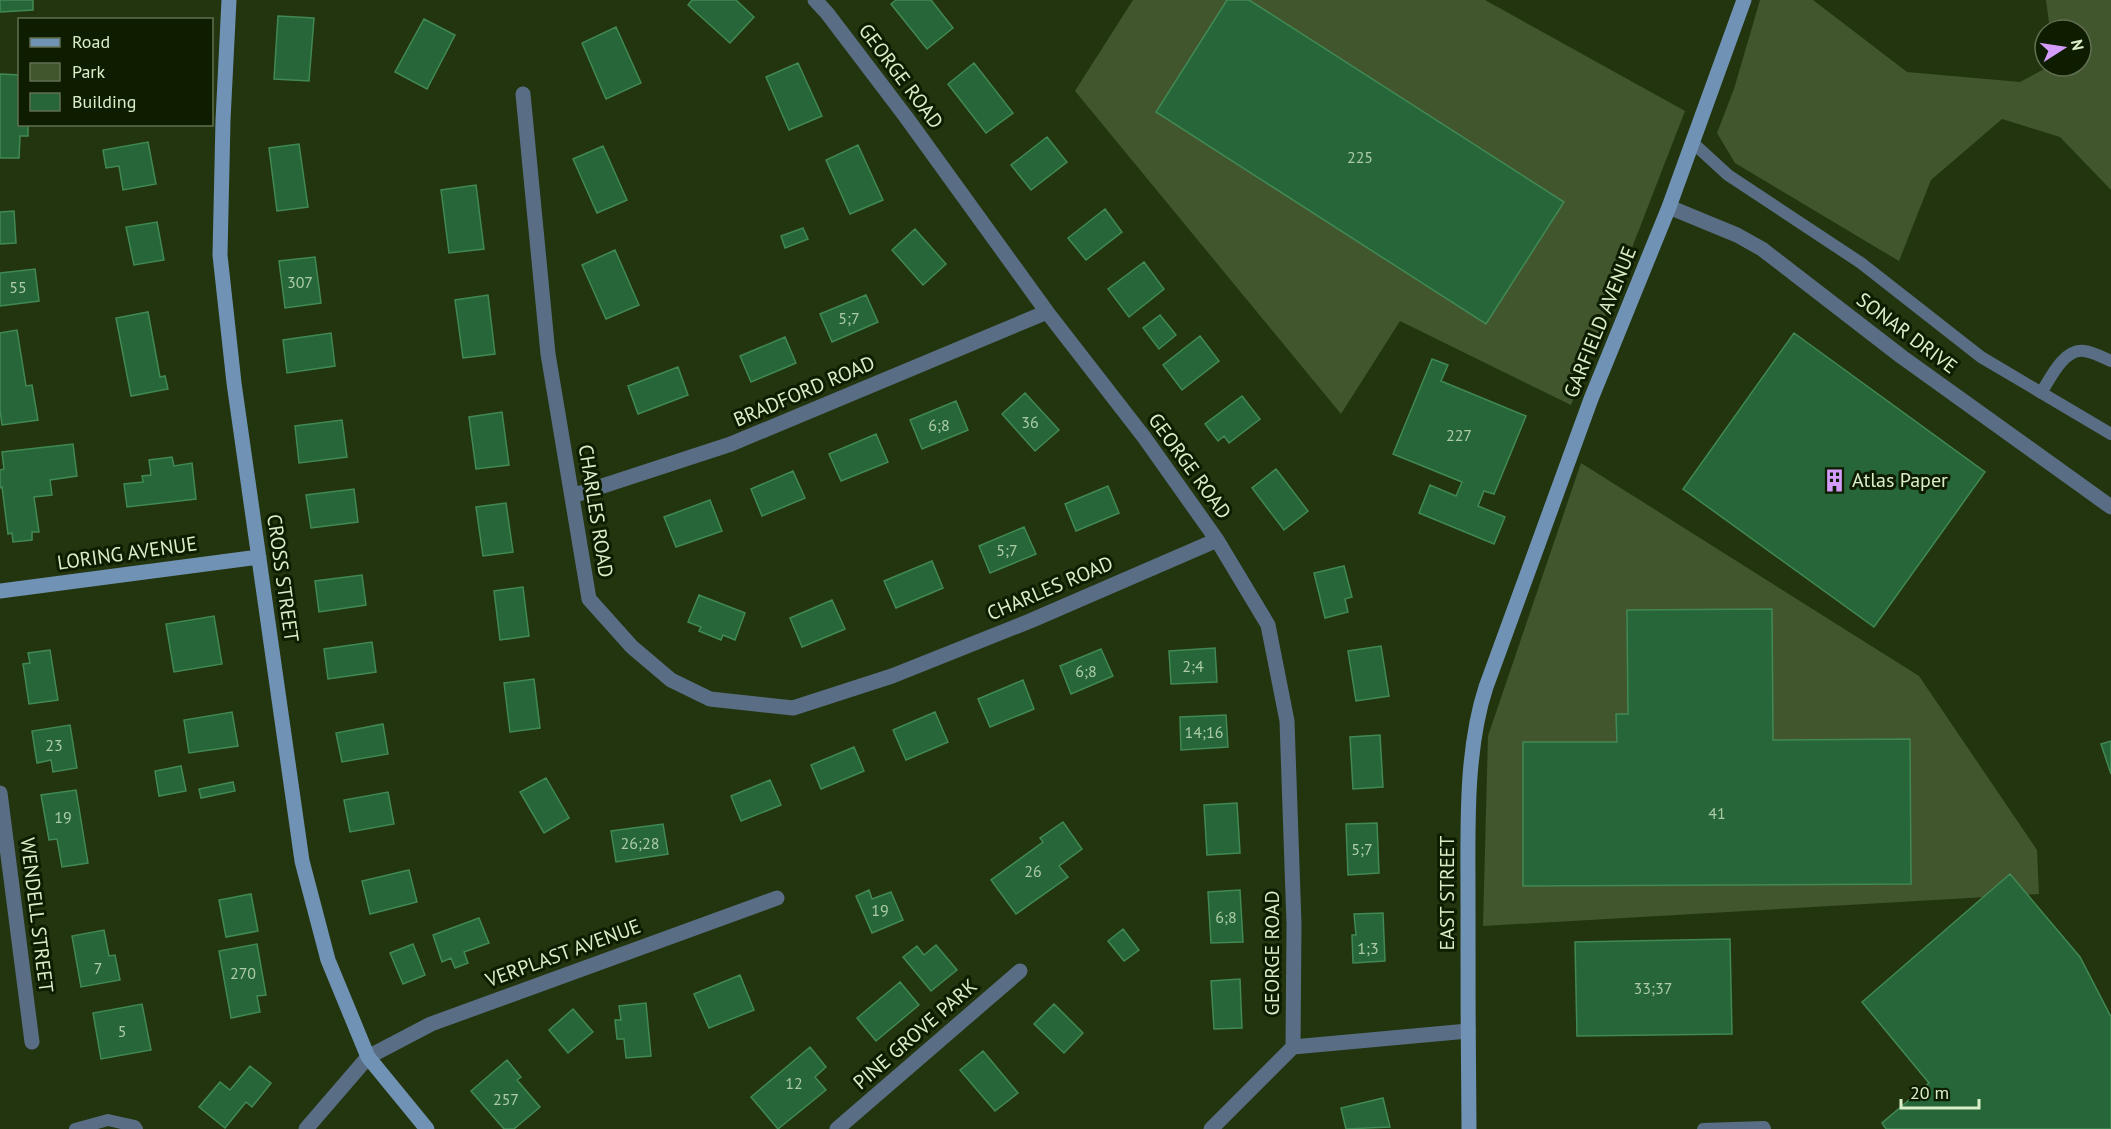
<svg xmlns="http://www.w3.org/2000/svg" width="2111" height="1129" font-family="'PT Sans',sans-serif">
	<rect width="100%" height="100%" fill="#23350e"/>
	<path fill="#42562e" d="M1133,0H1485L1685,111L1571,405L1400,321L1341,414L1075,91Z
		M1760,0H1813L1907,72L2020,82L2050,66H2081V30H2050L2046,0H2111V190L2060,137L2002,119L1931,180L1899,261L1735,163L1717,133L1734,89Z
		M1581,463L1919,676L2037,850L2039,894L1483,926L1488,736Z"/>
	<path fill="#276639" stroke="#418954" stroke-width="1.5" d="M0,0H33V10L0,12Z
		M692,0H736L754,17L730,43L688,5Z
		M896,0H931L953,28L927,49L891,4Z
		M1227,0H1249L1564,202L1486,324L1156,112Z
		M278,16L314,18L309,81L274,79Z
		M424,19L455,35L427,89L395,72Z
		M616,27L641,83L606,99L582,43Z
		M798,63L822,116L789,130L766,77Z
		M974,63L1013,113L986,133L948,84Z
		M0,74L20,75V124H28V136H20L19,158H0Z
		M1047,137L1067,162L1031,190L1011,165Z
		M148,142L156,184L123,190L119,166L106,168L103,150Z
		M299,144L308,207L277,211L269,148Z
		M858,145L883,200L850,214L826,160Z
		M603,146L627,200L597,213L573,159Z
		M476,185L484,249L449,253L441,190Z
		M1105,209L1122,232L1086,260L1068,238Z
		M14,211L16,243L0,244V212Z
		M157,222L164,260L134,265L126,227Z
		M803,228L808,239L785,248L781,236Z
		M915,229L946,264L923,285L892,250Z
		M615,250L639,305L606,319L582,265Z
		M315,257L321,303L285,308L279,261Z
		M1144,262L1164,289L1129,317L1108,289Z
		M35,269L39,301L0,306V273Z
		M488,295L495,354L463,358L455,300Z
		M866,295L878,322L832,342L820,314Z
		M148,312L160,377L165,376L168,389L131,396L116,318Z
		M1160,315L1176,335L1159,349L1143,328Z
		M17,330L26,386L32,385L38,420L2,425L0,410V333Z
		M331,333L335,366L287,373L283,340Z
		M1794,333L1985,472L1874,627L1683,489Z
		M1200,336L1219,361L1182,390L1163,365Z
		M785,337L796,363L751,382L740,356Z
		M1432,359L1448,365L1441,381L1526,416L1494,494L1484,491L1478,506L1505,517L1494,544L1419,513L1430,485L1456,496L1462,482L1393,454Z
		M678,367L688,395L638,414L628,386Z
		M1025,393L1059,430L1035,451L1002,414Z
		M1242,396L1260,419L1229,443L1224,436L1218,441L1205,424Z
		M956,401L968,430L922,449L910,420Z
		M502,412L509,465L476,469L469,417Z
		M342,420L347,457L299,463L295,426Z
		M876,434L888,462L841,481L829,454Z
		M73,444L77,476L50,480L52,495L34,497L39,532H32V540L13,542L12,533L8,534L2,487L0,488V470L4,469L2,452Z
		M172,457L174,466L192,463L196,499L127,507L124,484L143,482L142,476L151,475L149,460Z
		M1276,469L1308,511L1284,530L1252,488Z
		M793,471L805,498L762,516L751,489Z
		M1108,486L1119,513L1076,531L1065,504Z
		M354,489L358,522L311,528L306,495Z
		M710,500L722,531L676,547L664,517Z
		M506,503L513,552L483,556L476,507Z
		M1024,527L1036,554L990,573L979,546Z
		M932,561L943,588L896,608L884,581Z
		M1344,566L1352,597L1345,599L1348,612L1325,618L1314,573Z
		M362,575L366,605L319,612L315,581Z
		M523,587L529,636L500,640L494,591Z
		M699,595L745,613L735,640L723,635L721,640L699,631L701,627L688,622Z
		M832,600L845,629L802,647L790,618Z
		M1772,609L1773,740L1910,739L1911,884L1523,886V742H1617L1616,714H1628L1627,610Z
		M214,616L222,664L174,672L166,624Z
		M372,642L376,672L328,679L324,649Z
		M1381,646L1389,696L1356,701L1348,651Z
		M1215,648L1217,682L1171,684L1169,651Z
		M1101,649L1113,676L1071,694L1060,666Z
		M50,650L58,700L29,704L23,664L30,663L28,653Z
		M534,679L540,728L510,732L504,683Z
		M1023,680L1034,709L990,727L978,699Z
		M232,712L238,746L189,753L184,720Z
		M935,712L948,742L906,760L893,730Z
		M1226,715L1228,747L1181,750L1180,717Z
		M383,724L388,754L342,762L336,733Z
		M70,725L77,768L53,772L51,760L37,763L32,731Z
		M1380,735L1383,787L1353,789L1350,737Z
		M2111,741V774L2101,744Z
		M854,747L864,771L821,789L811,765Z
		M181,766L186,791L159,796L155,771Z
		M546,778L569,818L544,833L520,792Z
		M770,780L781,805L741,821L731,796Z
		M233,782L235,791L201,798L199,789Z
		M76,790L88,863L62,867L57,839L49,840L41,795Z
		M388,792L394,824L350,832L344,800Z
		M1237,803L1240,853L1207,855L1204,805Z
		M1063,822L1082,849L1059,866L1068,877L1016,914L991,880L1043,842L1040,838Z
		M1377,823L1379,873L1348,875L1346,824Z
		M663,824L668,854L616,862L611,831Z
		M409,870L417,902L370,914L362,881Z
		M2010,874L2080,957L2111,1017V1129H1886L1882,1123L1929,1083L1862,1002Z
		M869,890L872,899L891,892L903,920L872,933L856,896Z
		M1240,890L1243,942L1211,943L1208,892Z
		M251,894L258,931L226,937L219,900Z
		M1383,913L1385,961L1353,963L1352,935H1356L1354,914Z
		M479,918L489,943L464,952L468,963L455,968L451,958L442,962L433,935Z
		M1123,929L1139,950L1124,961L1108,941Z
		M104,930L109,956L115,955L120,980L81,987L72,936Z
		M1730,939L1732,1034L1577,1036L1575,942Z
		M257,944L266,995L257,996L260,1012L231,1018L219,951Z
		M413,944L425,975L403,984L390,953Z
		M936,945L957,970L931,991L903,957L917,946L924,955Z
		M740,975L754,1010L709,1028L694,994Z
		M1240,979L1242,1028L1214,1029L1211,981Z
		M900,982L919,1005L876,1041L857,1018Z
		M646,1003L651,1056L626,1058L624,1039H617L615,1020H621L619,1006Z
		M142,1004L151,1050L101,1059L93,1013Z
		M1054,1004L1083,1033L1064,1053L1034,1024Z
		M573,1009L593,1032L568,1053L549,1030Z
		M810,1047L826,1067L815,1077L826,1090L778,1129L751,1097Z
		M983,1051L1018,1093L995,1111L960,1070Z
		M507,1060L521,1077L517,1080L540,1107L514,1129H504L471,1091Z
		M250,1066L271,1083L252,1107L246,1102L225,1128L199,1107L220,1082L230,1090Z
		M1383,1098L1390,1127L1346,1129L1341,1108Z"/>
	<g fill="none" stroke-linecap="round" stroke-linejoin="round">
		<path stroke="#596e85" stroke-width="12" d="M1692,142L1728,175L1861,263L1981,357L2111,434
			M2041,393C2050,379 2064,348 2084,351C2093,352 2102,357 2111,361
			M75,1129L108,1120L135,1126L137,1129
			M1703,1129L1764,1127L1765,1129"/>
		<path stroke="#596e85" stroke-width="15" d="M815,0L827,13L906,117L1047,312L1144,437L1217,540L1268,625L1287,721L1294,924L1293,1047
			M523,94L548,354L589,599L632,647L671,680L710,699L793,708L892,676L1030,621L1217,540
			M1669,207L1737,235L1762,249L1902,357L2111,507
			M572,496L731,444L1047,312
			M0,793L32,1042
			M306,1129L368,1057L431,1024L777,898
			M837,1129L1020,971
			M1211,1129L1293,1047L1468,1031"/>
		<path stroke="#7092b5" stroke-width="15" d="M229,0L223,120L220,255L234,383L302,861L328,960L368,1057L427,1129
			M0,591L259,557
			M1469,1129C1468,1051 1468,974 1468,896C1468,829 1465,751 1486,687L1591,399L1669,207L1744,0"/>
	</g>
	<defs>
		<symbol id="building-bare" viewBox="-9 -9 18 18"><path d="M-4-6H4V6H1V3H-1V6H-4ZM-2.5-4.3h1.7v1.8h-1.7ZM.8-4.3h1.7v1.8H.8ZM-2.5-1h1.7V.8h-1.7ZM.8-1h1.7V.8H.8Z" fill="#d49cfc" stroke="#0e1c00" stroke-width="2.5" paint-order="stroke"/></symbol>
	</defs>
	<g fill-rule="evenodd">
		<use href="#building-bare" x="1818" y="464" width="33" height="33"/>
	</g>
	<g text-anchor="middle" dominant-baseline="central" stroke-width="6" stroke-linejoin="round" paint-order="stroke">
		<g font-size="16" fill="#adcca4">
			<text x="1360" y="157">225</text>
			<text x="300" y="282">307</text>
			<text x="18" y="287">55</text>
			<text x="849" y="318">5;7</text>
			<text x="1030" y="422">36</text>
			<text x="939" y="425">6;8</text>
			<text x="1459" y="435">227</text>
			<text x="1007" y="550">5;7</text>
			<text x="1193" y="666">2;4</text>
			<text x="1086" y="671">6;8</text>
			<text x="1204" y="732">14;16</text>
			<text x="54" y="745">23</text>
			<text x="1717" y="813">41</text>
			<text x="63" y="817">19</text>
			<text x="640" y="843">26;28</text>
			<text x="1362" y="849">5;7</text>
			<text x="1033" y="871">26</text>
			<text x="880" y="910">19</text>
			<text x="1226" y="917">6;8</text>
			<text x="1368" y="948">1;3</text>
			<text x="98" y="968">7</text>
			<text x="243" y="973">270</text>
			<text x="1653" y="988">33;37</text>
			<text x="122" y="1031">5</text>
			<text x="794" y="1083">12</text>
			<text x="506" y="1099">257</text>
		</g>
		<g font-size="20" fill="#daeec8" stroke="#0e1c00">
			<text transform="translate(901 76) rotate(53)">GEORGE ROAD</text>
			<text transform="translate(1600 322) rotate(-68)">GARFIELD AVENUE</text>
			<text transform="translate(1907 333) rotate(37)">SONAR DRIVE</text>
			<text transform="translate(804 391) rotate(-23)">BRADFORD ROAD</text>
			<text transform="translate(1190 466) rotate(54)">GEORGE ROAD</text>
			<text transform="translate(596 511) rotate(81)">CHARLES ROAD</text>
			<text transform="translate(127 553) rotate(-8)">LORING AVENUE</text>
			<text transform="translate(283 578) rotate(82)">CROSS STREET</text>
			<text transform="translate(1050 588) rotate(-23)">CHARLES ROAD</text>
			<text transform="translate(1447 893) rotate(-90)">EAST STREET</text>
			<text transform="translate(37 915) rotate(83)">WENDELL STREET</text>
			<text transform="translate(563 953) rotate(-20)">VERPLAST AVENUE</text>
			<text transform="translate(1272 953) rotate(-90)">GEORGE ROAD</text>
			<text transform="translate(915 1034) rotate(-41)">PINE GROVE PARK</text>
		</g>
		<g font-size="20" fill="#daeec8" stroke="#0e1c00" text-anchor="start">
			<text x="1852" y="480">Atlas Paper</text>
		</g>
	</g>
	<rect x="18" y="18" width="195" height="108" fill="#0e1c00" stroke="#607050" stroke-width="1.5"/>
	<rect x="30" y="38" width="30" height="9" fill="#7092b5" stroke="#607050" stroke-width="1.5"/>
	<text x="72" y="48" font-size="18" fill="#daeec8">Road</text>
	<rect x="30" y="63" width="30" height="18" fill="#42562e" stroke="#607050" stroke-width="1.5"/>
	<text x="72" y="78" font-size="18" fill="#daeec8">Park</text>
	<rect x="30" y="93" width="30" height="18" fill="#276639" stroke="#607050" stroke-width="1.5"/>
	<text x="72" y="108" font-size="18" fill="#daeec8">Building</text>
	<g transform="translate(2063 48) rotate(78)"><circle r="28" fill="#0e1c00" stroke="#607050" stroke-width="1.5"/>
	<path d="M0-4.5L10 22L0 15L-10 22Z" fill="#d49cfc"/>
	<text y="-9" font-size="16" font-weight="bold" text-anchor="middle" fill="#daeec8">N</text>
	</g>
	<path d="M1901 1099v9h78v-9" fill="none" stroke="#daeec8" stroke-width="3"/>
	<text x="1910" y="1099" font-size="18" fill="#daeec8" stroke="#0e1c00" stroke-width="4.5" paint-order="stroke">20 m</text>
</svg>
